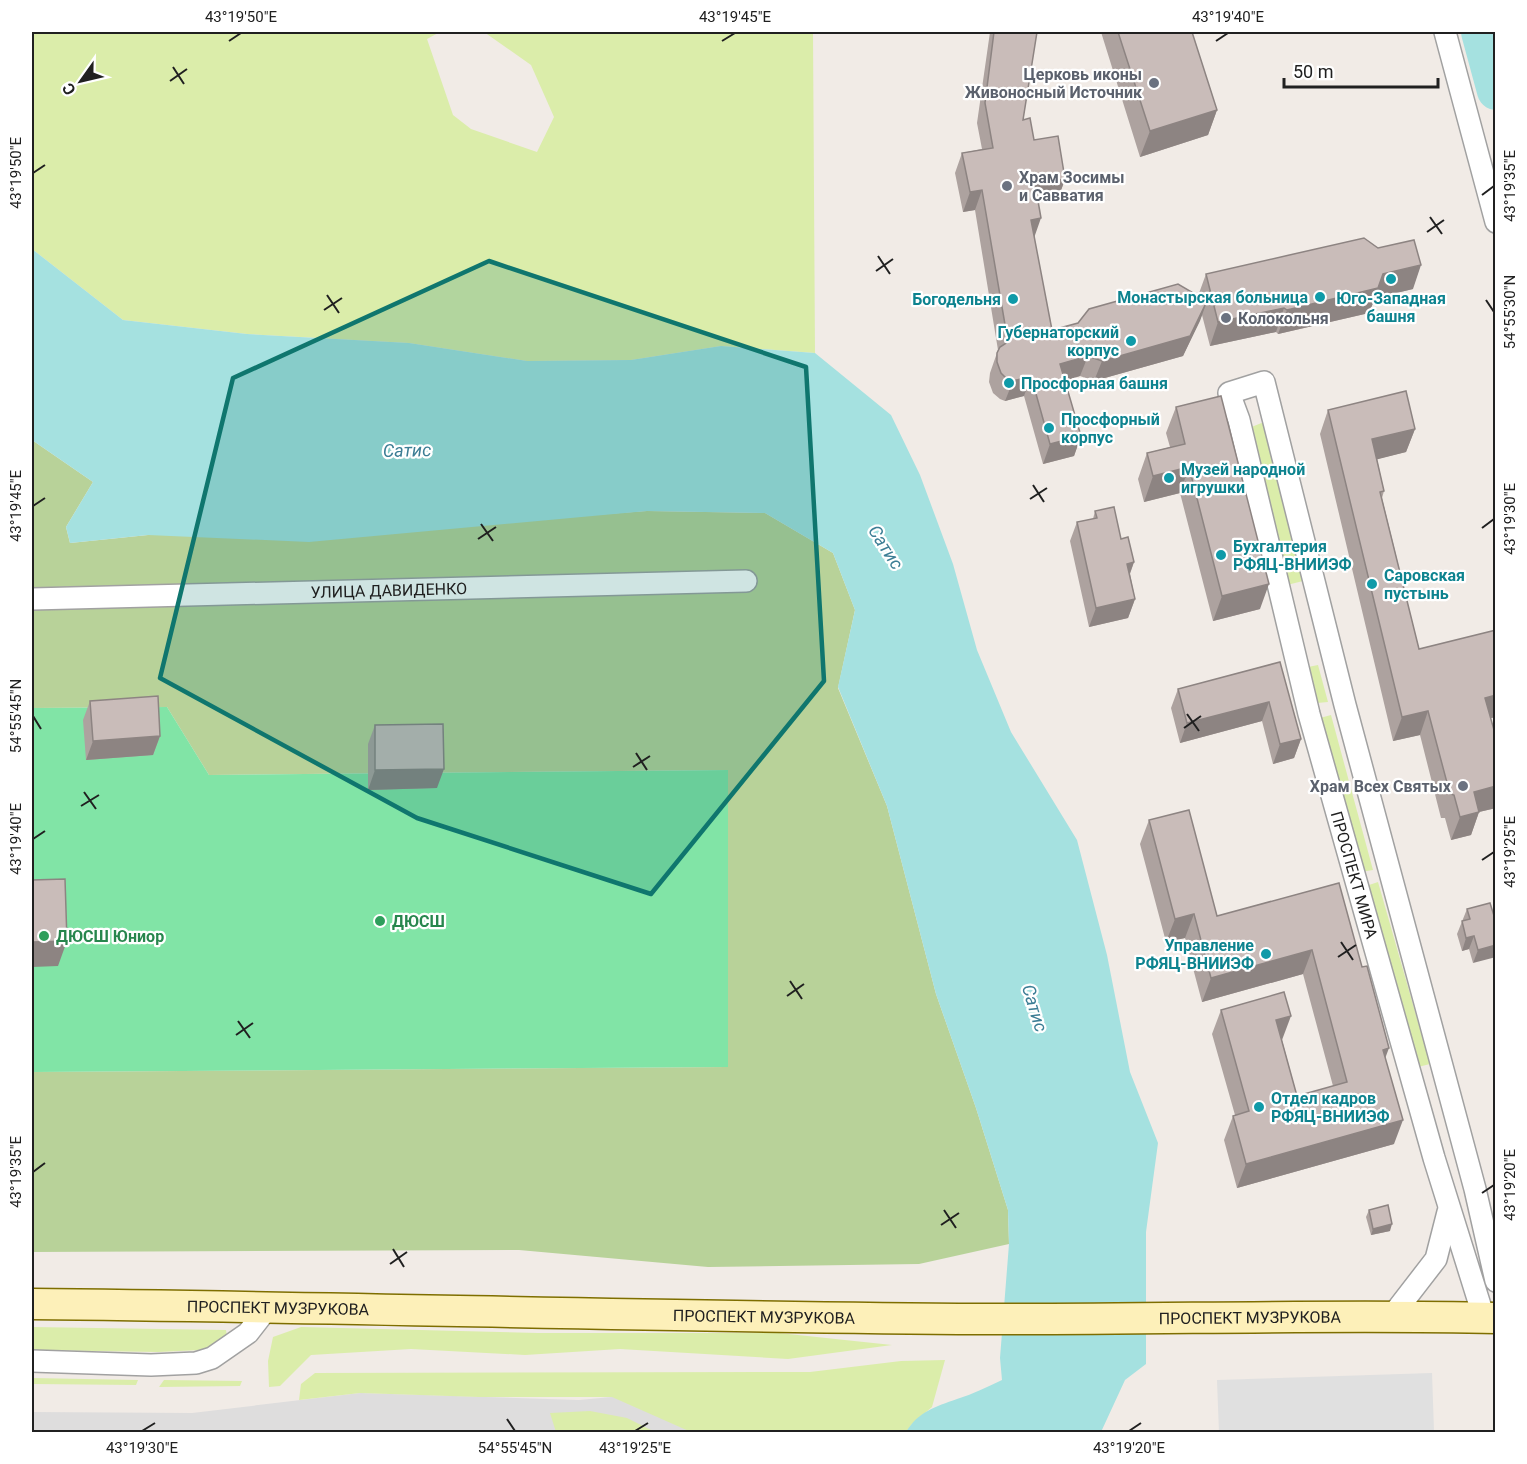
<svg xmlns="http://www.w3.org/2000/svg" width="1527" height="1464" font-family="Roboto,sans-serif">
	<rect width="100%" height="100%" fill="#f1ebe6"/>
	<path fill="#dedddd" d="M772,1382L906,1432H220L86,1430L32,1432V1412L192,1413L360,1393L579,1400Z"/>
	<path fill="#c6c1b1" d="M86,1430L220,1432H35Z"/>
	<path fill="#dbedaa" d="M32,32H440L427,39L453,115L471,129L537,152L554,117L531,65L484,32H813L815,353L721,346L631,360L527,361L409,343L247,334L123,320L32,249Z
		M1264,422L1303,581L1287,585L1249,428Z
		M1318,665L1328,702L1317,703L1308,667Z
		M1331,715L1373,870L1361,872L1320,718Z
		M1378,882L1430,1064L1418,1067L1366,886Z
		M32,1327L226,1330L227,1336L214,1345L201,1350L158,1352L32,1350Z
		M301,1327L538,1333H779L892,1345L788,1359L620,1349L525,1355L411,1349L311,1355L280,1386L269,1387L268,1361L273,1337Z
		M945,1360L932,1407L912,1424L906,1432H691L612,1397H479L360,1393L299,1400L301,1384L315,1373L810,1372L901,1361Z
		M32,1378L138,1380L136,1385L32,1384Z
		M164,1380L242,1381L240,1386L159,1387Z
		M590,1411L627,1418L655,1432H556L550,1413Z"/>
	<path fill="#b8d299" d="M32,440L93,482L66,527L70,543L148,535L540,519L647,511L765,513L833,553L855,610L838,688L887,806L936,994L976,1108L1008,1210L1009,1244L919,1264L708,1267L519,1250L32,1252V1072L727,1067V770L209,775L167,707L32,708Z"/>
	<path fill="#81e4a6" d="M167,707L209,775L728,770V1067L32,1072V708Z"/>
	<path fill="#e0e0e0" d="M1432,1373L1434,1432H1219L1217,1380Z"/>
	<path fill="#a5e1e0" d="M32,249L123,320L247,334L409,343L527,361L631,360L721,346L815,353L891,415L920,475L953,564L977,650L1011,732L1077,840L1107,955L1130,1072L1158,1143L1146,1232V1364L1125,1380L1101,1432H906C919,1411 935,1407 957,1399C973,1394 987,1387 1002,1380L1000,1358L1009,1244L1008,1210L976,1108L936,994L887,806L838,687L855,610L833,553L765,513L647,511L309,542L148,535L70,543L66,527L93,482L32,440Z"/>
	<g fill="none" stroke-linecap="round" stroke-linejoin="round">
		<path stroke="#a5e1e0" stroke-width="38" d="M1480,32L1496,91"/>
		<defs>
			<g id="street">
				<path d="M1445,32L1496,222"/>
				<path id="s1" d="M32,599L746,581"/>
				<path d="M1392,1316L1436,1259L1448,1212"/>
				<path d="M1484,1318L1434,1158L1309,714L1239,420L1229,393L1264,382L1345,705L1475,1189L1496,1281"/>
				<path d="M32,1361L151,1365L196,1363L212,1358L248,1333L269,1306"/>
			</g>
			<g id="secondary">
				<path id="s2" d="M32,1304C348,1307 664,1317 981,1319C1152,1320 1324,1314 1496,1318"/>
			</g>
		</defs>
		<use href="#street" stroke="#a1a1a1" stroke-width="24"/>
		<use href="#secondary" stroke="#7e6e00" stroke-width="33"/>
		<use href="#street" stroke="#fff" stroke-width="21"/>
		<use href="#secondary" stroke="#fdf0b9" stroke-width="30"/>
	</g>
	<path fill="#ada29f" d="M990,32H1037L1023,120L1034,140L1065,179L1058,199L1038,202L1034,237L1052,330L1198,296L1206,274L1413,289L1375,298L1369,313L1278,334L1276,332L1210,346L1202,315L1183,356L1094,381L1080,376L1065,381L1081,436L1074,456L1043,464L1024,396L1005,401L1000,399L993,393L989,382L990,373L998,350L975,210L963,212L955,173L962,153L982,149L977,123Z
		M1101,32H1192L1217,110L1208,135L1140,157Z
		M1176,407L1260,609L1213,621L1180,493L1144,502L1138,479L1147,453L1170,447L1166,433Z
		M1328,410L1415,429L1406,452L1377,459L1384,491L1382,498L1419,649L1496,630V717L1490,718L1496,808L1479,812L1471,835L1451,840L1445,818H1441L1420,735L1393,741L1320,434Z
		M1095,511L1121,539L1134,562L1130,574L1135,599L1128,618L1089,627L1070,541L1077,522L1093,519Z
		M1280,662L1301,739L1294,758L1273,764L1262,721L1180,743L1171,708L1178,689Z
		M90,701L160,736L153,755L86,760L83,720Z
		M375,725L437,788L368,790V744Z
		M1149,820L1217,916L1339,883L1385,1059L1394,1144L1237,1188L1224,1140L1233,1116L1235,1115L1212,1034L1221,1010L1282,1040L1297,1096L1333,1086L1303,974L1202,1002L1185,938L1166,942L1140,844Z
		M1467,909L1496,922L1473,963L1469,949L1462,951L1457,934Z
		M1369,1210L1390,1231L1371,1235L1366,1217Z"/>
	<path fill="#8d8482" d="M1217,110L1208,135L1140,157L1150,131Z
		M1065,179L1058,199L1028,204L1035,184Z
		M982,190L975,210L963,212L970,192Z
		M1041,218L1034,238L1031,220Z
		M1421,265L1413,289L1375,298L1369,313L1278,334L1287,310L1383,274Z
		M1207,301L1200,321L1183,356L1094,381L1102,361Z
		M1284,308L1276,332L1210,346L1218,322Z
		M1088,356L1080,376L1053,384L1060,364Z
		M1031,376L1024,396L1005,401L1013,381Z
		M1415,429L1406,452L1363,463L1372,439Z
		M1081,436L1074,456L1043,464L1050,444Z
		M1189,467L1180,493L1144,502L1153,476Z
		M1134,562L1127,581V564Z
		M1269,584L1260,609L1213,621L1222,596Z
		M1135,599L1128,618L1089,627L1096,608Z
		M1496,695V717L1477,721L1485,698Z
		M1269,702L1262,721L1180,743L1187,723Z
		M1428,711L1420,735L1393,741L1402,717Z
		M160,736L153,755L86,760L93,741Z
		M1301,739L1294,758L1273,764L1280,744Z
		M444,769L437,788L368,790L375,770Z
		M1496,786V808L1466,815L1474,792Z
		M1479,812L1471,835L1451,840L1460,817Z
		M1194,914L1185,938L1166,942L1175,919Z
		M1474,936L1469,949L1462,951L1466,938Z
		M67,941L58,966L32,967V942Z
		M1496,945V957L1473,963L1478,950Z
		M1312,950L1303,974L1202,1002L1211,978Z
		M1291,1016L1282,1040L1267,1044L1276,1020Z
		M1389,1048L1380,1072L1383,1050Z
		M1403,1120L1394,1144L1237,1188L1246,1164Z
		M1392,1224L1390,1231L1371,1235L1373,1229Z"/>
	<path fill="#c9bcb9" stroke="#8d8482" stroke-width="1.5" d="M994,32H1037L1023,120L1030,118L1034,140L1058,136L1065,179L1035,184L1041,218L1031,220L1052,330L1078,323L1089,309L1178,284L1207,301L1190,336L1102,361L1088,356L1060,364L1081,436L1050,444L1031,376L1013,381L1007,379L1001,373L997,362V353L1000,347L1008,342L982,190L970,192L962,153L993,148L985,103Z
		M1118,32H1192L1217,110L1150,131Z
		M1364,238L1378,248L1414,240L1421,265L1383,274L1378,288L1287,310L1284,308L1218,322L1206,274Z
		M1406,391L1415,429L1372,439L1384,491L1380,492L1419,649L1496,630V695L1485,698L1496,737V786L1474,792L1479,812L1460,817L1454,795L1450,794L1428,711L1402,717L1328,410Z
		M1221,396L1269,584L1222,596L1189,467L1153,476L1147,453L1185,444L1176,407Z
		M1114,507L1121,539L1128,537L1134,562L1127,564L1135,599L1096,608L1077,522L1097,518L1095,511Z
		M1280,662L1301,739L1280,744L1269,702L1187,723L1178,689Z
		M158,696L160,736L93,741L90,701Z
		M443,724L444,769L375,770V725Z
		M1189,810L1217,916L1339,883L1362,967L1367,966L1389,1048L1383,1050L1403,1120L1246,1164L1233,1116L1249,1111L1221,1010L1284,992L1291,1016L1276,1020L1297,1096L1347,1082L1312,950L1211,978L1194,914L1175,919L1149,820Z
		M65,879L67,941L32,942V880Z
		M1490,903L1496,922V945L1478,950L1474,936L1466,938L1462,921L1470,919L1467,909Z
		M1388,1205L1392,1224L1373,1229L1369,1210Z"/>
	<path fill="#0f766e" fill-opacity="0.2" stroke="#0f766e" stroke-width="4.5" stroke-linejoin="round" d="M489,261L806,367L824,681L651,894L417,818L160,678L233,378Z"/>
	<path fill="none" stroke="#202020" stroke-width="2" d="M229,41L241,33M722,41L735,33M1216,41L1228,33M173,67L184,84M170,81L187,69M33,173L45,165M1482,195L1494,186M1430,217L1442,234M1427,232L1444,220M878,256L890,274M876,271L893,259M327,295L339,313M1486,300L1494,312M324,310L342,298M1033,485L1044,502M1030,499L1047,488M33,506L45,498M481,524L493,541M1482,528L1494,519M478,539L496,527M1187,714L1199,731M33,716L41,729M1184,728L1201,716M636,753L647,770M633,767L650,756M84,792L96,809M81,806L99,795M33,839L45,831M1482,860L1494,852M1341,942L1353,960M1338,957L1356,945M790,981L802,999M787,996L804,984M238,1021L250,1038M236,1035L253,1023M33,1172L45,1163M1482,1193L1494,1185M944,1210L956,1228M941,1225L959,1213M393,1249L404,1267M390,1264L407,1252M507,1419L515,1431M142,1431L155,1423M635,1431L648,1423M1129,1431L1141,1423"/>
	<g fill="#6b7280" stroke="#fff" stroke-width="2">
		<circle cx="1154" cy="83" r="6"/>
		<circle cx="1007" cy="186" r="6"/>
		<circle cx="1226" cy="318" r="6"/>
		<circle cx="1463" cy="786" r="6"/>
	</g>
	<g fill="#0f9aa8" stroke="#fff" stroke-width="2">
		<circle cx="1391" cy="279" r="6"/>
		<circle cx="1320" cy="297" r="6"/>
		<circle cx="1013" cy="299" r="6"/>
		<circle cx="1131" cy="341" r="6"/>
		<circle cx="1009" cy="383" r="6"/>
		<circle cx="1049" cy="428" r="6"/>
		<circle cx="1169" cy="478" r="6"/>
		<circle cx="1221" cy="555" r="6"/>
		<circle cx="1372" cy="584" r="6"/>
		<circle cx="1266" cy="954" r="6"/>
		<circle cx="1259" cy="1107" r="6"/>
	</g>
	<g fill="#2e9e5b" stroke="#fff" stroke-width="2">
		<circle cx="380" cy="921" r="6"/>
		<circle cx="44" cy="936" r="6"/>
	</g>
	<g text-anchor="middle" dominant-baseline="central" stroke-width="4.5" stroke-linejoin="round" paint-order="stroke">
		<g font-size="16" font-weight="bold" fill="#5b616d" stroke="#fff" text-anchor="end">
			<text x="1142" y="74">Церковь иконы<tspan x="1142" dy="18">Живоносный Источник</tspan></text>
			<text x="1019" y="177" text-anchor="start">Храм Зосимы<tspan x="1019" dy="18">и Савватия</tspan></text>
			<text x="1238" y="318" text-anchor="start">Колокольня</text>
			<text x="1451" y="786">Храм Всех Святых</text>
		</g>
		<g font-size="16" font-weight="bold" fill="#0d838f" stroke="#fff" text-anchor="start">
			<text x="1308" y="297" text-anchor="end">Монастырская больница</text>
			<text x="1391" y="298" text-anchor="middle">Юго-Западная<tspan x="1391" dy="18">башня</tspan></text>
			<text x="1001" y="299" text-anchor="end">Богодельня</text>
			<text x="1119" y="332" text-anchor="end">Губернаторский<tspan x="1119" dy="18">корпус</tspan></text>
			<text x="1021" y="383">Просфорная башня</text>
			<text x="1061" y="419">Просфорный<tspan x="1061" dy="18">корпус</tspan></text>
			<text x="1181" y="469">Музей народной<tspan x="1181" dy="18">игрушки</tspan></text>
			<text x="1233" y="546">Бухгалтерия<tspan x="1233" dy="18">РФЯЦ-ВНИИЭФ</tspan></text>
			<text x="1384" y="575">Саровская<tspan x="1384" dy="18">пустынь</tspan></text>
			<text x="1254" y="945" text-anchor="end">Управление<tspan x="1254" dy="18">РФЯЦ-ВНИИЭФ</tspan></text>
			<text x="1271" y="1098">Отдел кадров<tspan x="1271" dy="18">РФЯЦ-ВНИИЭФ</tspan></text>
		</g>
		<g font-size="16" fill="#202020" stroke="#fff">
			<text stroke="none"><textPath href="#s1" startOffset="357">УЛИЦА ДАВИДЕНКО</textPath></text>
			<text transform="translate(1354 875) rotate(74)">ПРОСПЕКТ МИРА</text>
			<text stroke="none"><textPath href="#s2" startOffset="246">ПРОСПЕКТ МУЗРУКОВА</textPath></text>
			<text stroke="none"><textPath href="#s2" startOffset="732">ПРОСПЕКТ МУЗРУКОВА</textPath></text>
			<text stroke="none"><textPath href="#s2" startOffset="1218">ПРОСПЕКТ МУЗРУКОВА</textPath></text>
		</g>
		<g font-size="16" font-weight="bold" fill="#27864d" stroke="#fff" text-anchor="start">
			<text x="392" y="921">ДЮСШ</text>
			<text x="56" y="936">ДЮСШ Юниор</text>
		</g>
		<g font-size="18" font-style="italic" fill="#3c7e95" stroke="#fff">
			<text transform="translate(407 450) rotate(-1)">Сатис</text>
			<text transform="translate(886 547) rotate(57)">Сатис</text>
			<text transform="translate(1035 1008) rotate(73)">Сатис</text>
		</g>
	</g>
	<rect width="1527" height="1464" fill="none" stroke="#ffffff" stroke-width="66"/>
	<g transform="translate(81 81) rotate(236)" stroke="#ffffff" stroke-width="4.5" paint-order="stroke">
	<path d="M0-4.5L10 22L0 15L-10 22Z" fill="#202020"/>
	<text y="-9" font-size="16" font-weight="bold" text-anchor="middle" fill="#202020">С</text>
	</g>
	<path d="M1284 78v9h154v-9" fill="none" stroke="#202020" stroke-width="3"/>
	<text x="1293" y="78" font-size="18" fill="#202020" stroke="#ffffff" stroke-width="4.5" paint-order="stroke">50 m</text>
	<rect x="33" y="33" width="1461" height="1398" fill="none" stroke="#202020" stroke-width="2"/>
	<g font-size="15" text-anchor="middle" fill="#202020">
		<text x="241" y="22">43°19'50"E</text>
		<text x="735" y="22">43°19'45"E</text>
		<text x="1228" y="22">43°19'40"E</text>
		<text transform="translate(16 173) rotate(-90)" y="5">43°19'50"E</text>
		<text transform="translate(1510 186) rotate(-90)" y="5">43°19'35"E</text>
		<text transform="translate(1510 312) rotate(-90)" y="5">54°55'30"N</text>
		<text transform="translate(16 506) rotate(-90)" y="5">43°19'45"E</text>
		<text transform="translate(1510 519) rotate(-90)" y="5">43°19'30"E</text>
		<text transform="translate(16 716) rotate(-90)" y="5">54°55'45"N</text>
		<text transform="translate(16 839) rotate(-90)" y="5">43°19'40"E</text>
		<text transform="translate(1510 852) rotate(-90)" y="5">43°19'25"E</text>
		<text transform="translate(16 1172) rotate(-90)" y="5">43°19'35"E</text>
		<text transform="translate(1510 1185) rotate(-90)" y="5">43°19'20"E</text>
		<text x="142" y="1453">43°19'30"E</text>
		<text x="515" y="1453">54°55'45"N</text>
		<text x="635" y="1453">43°19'25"E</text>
		<text x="1129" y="1453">43°19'20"E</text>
	</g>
</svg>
